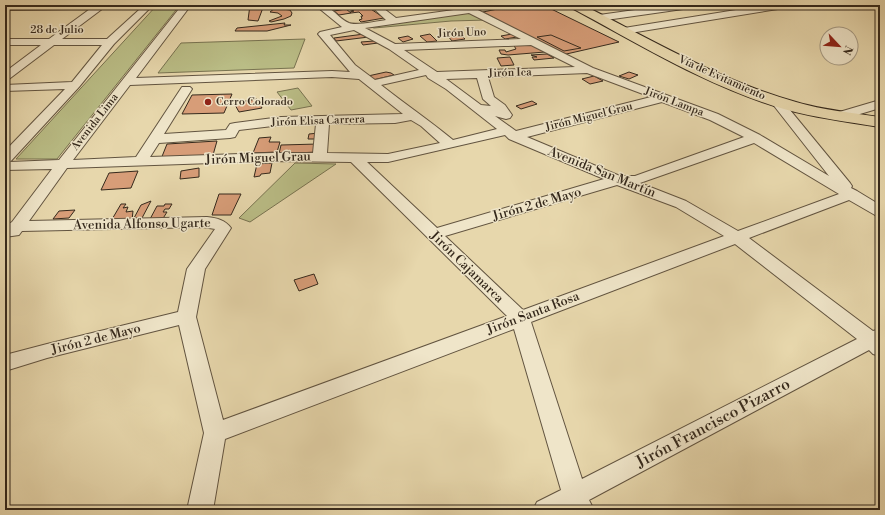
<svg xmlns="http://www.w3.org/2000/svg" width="885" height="515" font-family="'Libre Bodoni',serif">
	<rect width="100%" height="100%" fill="#e7d7ac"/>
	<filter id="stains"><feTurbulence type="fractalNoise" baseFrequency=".005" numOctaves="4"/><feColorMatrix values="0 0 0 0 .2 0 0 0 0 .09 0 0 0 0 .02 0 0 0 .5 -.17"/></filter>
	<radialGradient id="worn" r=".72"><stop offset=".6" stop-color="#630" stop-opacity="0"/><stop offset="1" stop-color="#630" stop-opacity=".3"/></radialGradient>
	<path fill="#babd86" stroke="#787351" d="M157,5H180L57,159H16Z
		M470,12L487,20L451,21L374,28L367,26Z
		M305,39L294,68L158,73L181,43Z
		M298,88L312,106L291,110L277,92Z
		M295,163L336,164L250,222L239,218Z"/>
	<path fill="#d79d78" stroke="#35291c" d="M250,5H264L258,21L248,20Z
		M352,5H365L384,18L361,22L359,20L362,19L361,16H363L359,12L351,13L350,12L354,11L344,8Z
		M517,5H543L619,42L562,55L483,12Z
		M275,8L290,10L292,13L291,16L284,19L271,22L269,21L282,16L278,13L270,12Z
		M346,9L351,13L339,15L334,11Z
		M285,23L284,25H291L267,31H235L237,28Z
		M364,34L369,37L336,41L334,38Z
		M430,34L437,41L427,42L420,36Z
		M460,34L465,39L452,41L447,35Z
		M512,34L517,37L505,39L501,36Z
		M551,35L581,48L564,51L537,37Z
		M408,36L413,39L403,42L398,38Z
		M374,41L378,43L363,45L361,42Z
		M528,43L545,52L508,55L501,54L499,50H505L506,52L516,49L513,44Z
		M547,54L554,58L534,60L532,57H537L531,55Z
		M510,57L514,65L501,66L497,58Z
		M386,72L391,73L394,75L373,80L368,76Z
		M629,72L638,75L629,79L619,76Z
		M594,76L603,81L590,84L582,79Z
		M232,94L224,113L182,114L192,95Z
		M257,99L262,108L239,112L234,103Z
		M532,101L537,104L521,109L516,106Z
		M319,133L318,139H308L309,134Z
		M271,137L269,142H280L277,152L253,153L259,138Z
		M217,141L213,155L161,159L167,144Z
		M318,144L316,152L279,154L281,145Z
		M272,163L270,173L261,174L260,176L254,177L257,164Z
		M199,168V177L180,179L181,171Z
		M138,171L131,188L101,190L109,173Z
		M219,194H241L231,215H212Z
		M151,201L142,218H134L141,205Z
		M121,204H126L123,208L128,207L126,212L133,211L132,220L111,221Z
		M165,204H172L169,209H165L163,212H167L162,220L149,221L157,206H164Z
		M75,210L69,218L53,219L59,211Z
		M314,274L318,284L299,291L294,280Z"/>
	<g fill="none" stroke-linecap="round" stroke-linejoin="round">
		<defs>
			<path id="minor" d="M5,5H153L114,44L79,87L10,162L59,160L182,5H191L136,78L332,71L350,72L318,34L320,32L342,27L315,5C334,5 334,16 349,23C356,26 378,21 386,20L370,5H379L396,18L461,9L457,5H468L593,68L718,114L760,135L829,176L771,102L773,99H781L850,183L852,186L851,188L857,191L880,205V217L875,215L849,200L749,238L873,331L880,329V356L873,354L869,350L589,500L594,510H533L537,502L561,490L514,329L225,439L213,510H187L204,433L179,325L47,358L5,371V355L47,344L178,312L187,269L215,229L203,227L22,231L19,235L5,237V226L12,222L52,169L5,170V151L65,89L5,91V85L72,82L102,45H54L9,79L5,80V72L41,45H5V39H49L90,9L5,10ZM102,9H140L107,39H62ZM469,13L521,39L395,44L365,28ZM354,30L389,49L419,70L375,80L355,65L330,35ZM531,45L575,67L437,72L404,50ZM587,73L651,97L516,131L495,116L506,119L510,118L512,115L505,105L494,97L488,77ZM426,75L428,78L446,89L497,129L453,140C430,121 405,104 381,85ZM332,77L359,79L403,114L281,117L235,123L230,124L226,130L164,134L192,89L190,87H182L136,157L73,160L130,85ZM477,78L483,99L491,106L481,105L446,79ZM662,102L710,120L744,137L635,176H620L527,137ZM411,120L421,126L440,143L388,154L327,153L329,124L395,123ZM316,124L313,153H273L150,157L159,143L230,138L235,137L239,130L281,125ZM505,135L509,139L604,179L437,228L367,162H388ZM754,143L839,194L738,231L686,201L640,183ZM273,161L351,162L507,316L223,420L196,317L205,269L231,228C225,220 217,218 207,217L29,221L67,168ZM617,185L676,207L724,236L523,310L445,236ZM735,244L857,339L582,479L531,322Z
				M671,5H694L690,8L599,21L594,18L599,15Z
				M767,5H788L784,8L624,34L619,31L624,28Z
				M841,5H859C855,9 845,9 841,5Z
				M880,100V108L840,120L836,119L834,116L836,113Z"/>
			<path id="highway" d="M568,5H583C652,40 721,81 796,102C823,110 852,113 880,117V127C848,122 816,118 784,109C708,87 639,44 570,7Z"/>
		</defs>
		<use href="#minor" stroke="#625440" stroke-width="2"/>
		<use href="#highway" stroke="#35291c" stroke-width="2"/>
		<use href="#minor" fill="#efe5c9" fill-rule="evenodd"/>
		<use href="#highway" fill="#e7d7ac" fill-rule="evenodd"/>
	</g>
	<circle fill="#8f2418" stroke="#efe5c9" stroke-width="1.5" cx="208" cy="102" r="4"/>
	<g text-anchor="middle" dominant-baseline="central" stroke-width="3" stroke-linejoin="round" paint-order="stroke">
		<g font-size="11" fill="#35291c" stroke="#efe5c9">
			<text x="57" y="30">28 de Julio</text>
			<text transform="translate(462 33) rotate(-2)">Jirón Uno</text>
			<text transform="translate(510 73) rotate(-2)">Jirón Ica</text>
			<text transform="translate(722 78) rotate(24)">Vía de Evitamiento</text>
			<text transform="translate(674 102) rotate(21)">Jirón Lampa</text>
			<text transform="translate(589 117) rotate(-14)">Jirón Miguel Grau</text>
			<text transform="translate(318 121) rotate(-2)">Jirón Elisa Carrera</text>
			<text transform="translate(95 122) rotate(-52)">Avenida Lima</text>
		</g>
		<g font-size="11" fill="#35291c" stroke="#efe5c9" text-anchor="start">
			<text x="216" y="102">Cerro Colorado</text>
		</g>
		<g font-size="13" fill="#35291c" stroke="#efe5c9">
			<text transform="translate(258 158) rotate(-2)">Jirón Miguel Grau</text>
			<text transform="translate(602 172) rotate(22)">Avenida San Martín</text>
			<text transform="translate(537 204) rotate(-16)">Jirón 2 de Mayo</text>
			<text transform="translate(142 224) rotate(-1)">Avenida Alfonso Ugarte</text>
			<text transform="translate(467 267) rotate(44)">Jirón Cajamarca</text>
			<text transform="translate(533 313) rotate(-21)">Jirón Santa Rosa</text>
			<text transform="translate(96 339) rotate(-14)">Jirón 2 de Mayo</text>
		</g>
		<g font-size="16" fill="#35291c" stroke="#efe5c9">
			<text transform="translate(713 423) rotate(-28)">Jirón Francisco Pizarro</text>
		</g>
	</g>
	<rect width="885" height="515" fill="none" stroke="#e7d7ac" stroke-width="20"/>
	<rect x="6" y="6" width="873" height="503" fill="none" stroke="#35291c" stroke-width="2"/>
	<rect x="10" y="10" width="865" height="495" fill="none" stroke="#35291c"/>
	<g transform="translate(839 46) rotate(116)"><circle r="19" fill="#efe5c9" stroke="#a59a84"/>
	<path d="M0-3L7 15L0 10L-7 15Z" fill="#8f2418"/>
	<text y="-6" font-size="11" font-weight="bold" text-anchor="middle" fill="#35291c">N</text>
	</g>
	<rect width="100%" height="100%" filter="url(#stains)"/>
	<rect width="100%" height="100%" fill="url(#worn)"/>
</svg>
